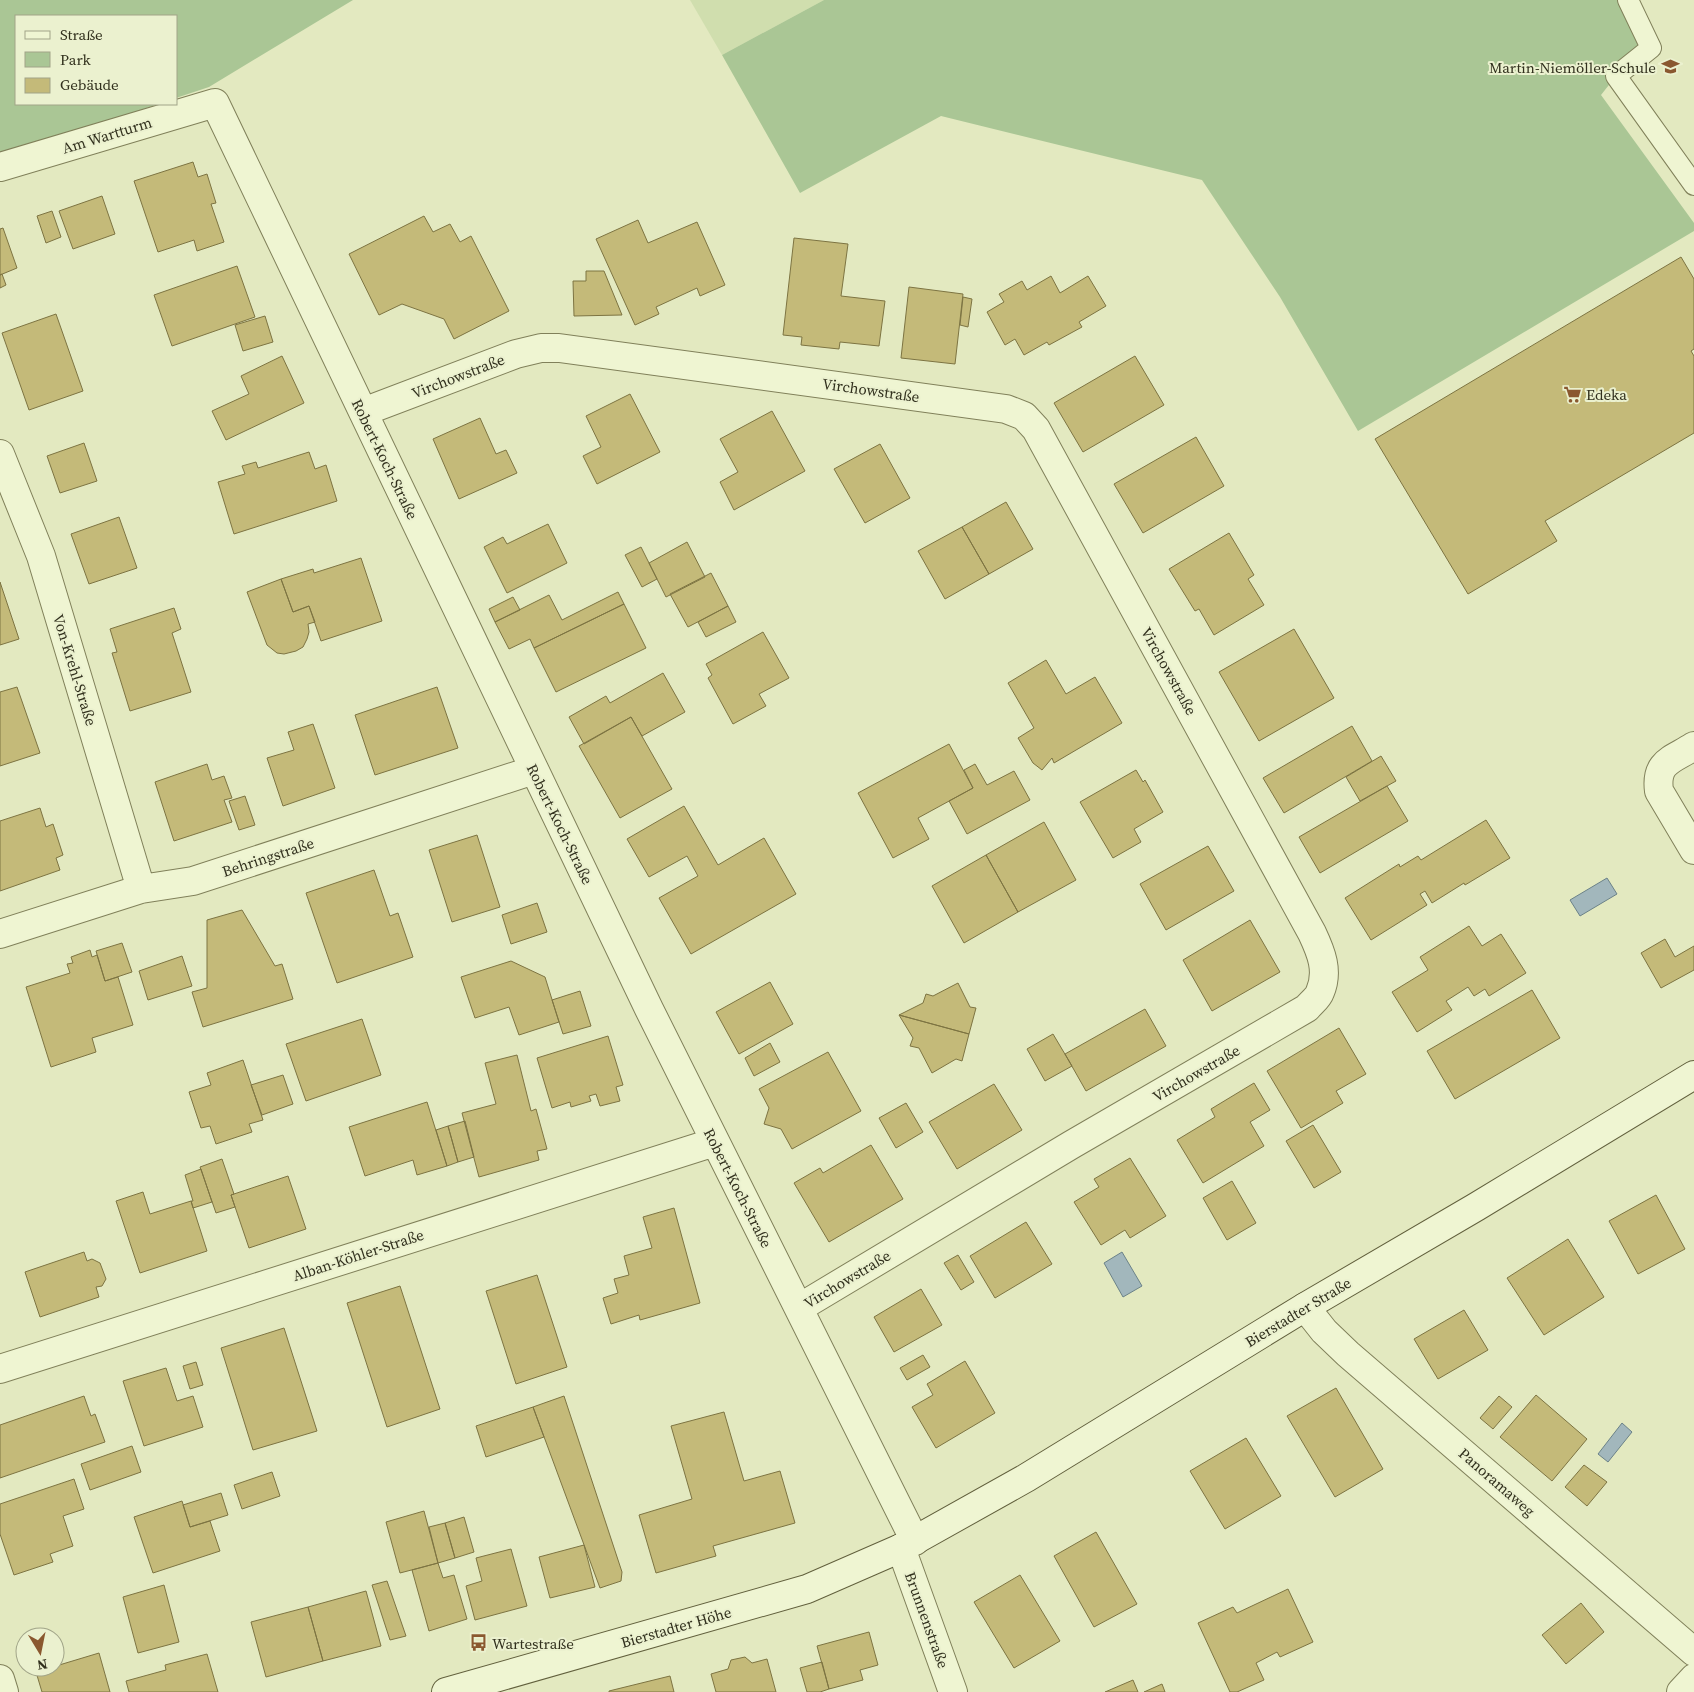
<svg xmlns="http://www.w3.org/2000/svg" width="1694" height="1692" font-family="'Source Serif 4',serif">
	<rect width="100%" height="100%" fill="#e3e9c0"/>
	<path fill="#d0deae" d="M690,0H824L722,55Z"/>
	<path fill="#aac695" d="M0,0H353L209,87L176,98V16H16V104H159L0,156Z
		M824,0H1628L1651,48L1616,76L1601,95L1694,223V231L1358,431L1280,297L1202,180L941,116L800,193L722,55Z"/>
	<path fill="#a2b7bc" stroke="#6b8288" d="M1607,878L1617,894L1580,916L1570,900Z
		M1122,1252L1142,1286L1123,1297L1104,1263Z
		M1622,1423L1632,1432L1608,1462L1598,1454Z"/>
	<path fill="#c4ba79" stroke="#7d7442" d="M193,162L198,177L207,174L216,203L211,204L224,242L197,251L194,240L158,252L134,181Z
		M102,196L115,234L73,249L59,211Z
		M52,211L61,237L46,243L37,216Z
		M424,216L433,232L450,224L460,242L471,236L509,311L454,339L444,319L402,304L379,315L349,254Z
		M638,220L648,243L697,222L725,285L700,296L697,288L656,307L659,314L635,325L596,239Z
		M3,228L17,268L0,275V229Z
		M794,238L848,244L841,296L885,301L879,346L840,342L839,349L801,345L802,337L783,335Z
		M1681,257L1694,279V349L1691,351L1694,356V433L1545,521L1557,541L1468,594L1375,439Z
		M237,266L255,317L172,346L154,295Z
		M586,271H604L622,315L574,316L573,281H586Z
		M2,274L6,285L0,288V275Z
		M1051,276L1060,293L1088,276L1106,306L1079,322L1082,327L1049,345L1047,342L1024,355L1015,339L1005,345L987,312L1004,302L999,294L1022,281L1027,290Z
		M909,287L963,294L955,364L901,358Z
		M963,297L972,299L968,327L960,325Z
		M56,314L83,391L29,410L2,333Z
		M265,316L273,342L243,351L235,325Z
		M282,356L304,403L226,440L212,411L249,394L241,376Z
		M1135,356L1164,405L1083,452L1054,403Z
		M630,394L660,452L597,484L583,456L601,447L586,416Z
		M772,411L805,471L734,510L720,482L738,472L720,439Z
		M480,418L496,454L506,450L517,473L459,499L433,439Z
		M1196,437L1224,486L1143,533L1114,484Z
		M84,443L97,481L60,493L47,456Z
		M880,444L910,498L865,523L834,469Z
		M309,452L315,469L326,465L337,501L234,534L218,482L245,474L242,466L256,462L258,468Z
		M1006,502L1033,549L989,574L962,527Z
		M119,517L137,568L89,584L71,534Z
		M548,524L567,563L507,593L484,547L503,537L507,544Z
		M962,527L989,574L945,599L918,551Z
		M1229,533L1254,575L1248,579L1264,605L1214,635L1199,609L1195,611L1169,569Z
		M687,542L705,577L666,597L649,563Z
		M641,547L657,579L642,587L625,555Z
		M361,558L382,621L321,641L309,606L293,612L281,579L313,569L314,573Z
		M711,573L728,606L688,627L670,594Z
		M281,579L293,612L309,606L315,622L308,624L309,632L307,639L303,647L296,651L284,654L277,653L267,645L247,592Z
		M0,582L19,639L0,645Z
		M618,592L624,604L534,648L530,639L509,649L495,622L549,595L562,620Z
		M513,597L520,610L495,622L489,609Z
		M624,604L646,648L556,692L534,648Z
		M728,606L736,622L706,637L698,622Z
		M174,608L181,629L172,633L191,692L130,711L112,653L117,652L110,629Z
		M1294,629L1334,698L1259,741L1219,672Z
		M763,632L789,678L759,694L766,706L733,724L708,678L712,675L706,664Z
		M1046,660L1066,694L1095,677L1122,723L1054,763L1052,758L1042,770L1033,763L1018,738L1034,728L1008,683Z
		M663,673L685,712L642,736L631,717L584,744L569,717L606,696L610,703Z
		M17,687L40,753L0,766V692Z
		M437,687L458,748L375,775L355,715Z
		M631,717L672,789L620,818L579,746Z
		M313,724L335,788L283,806L267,758L294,750L288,732Z
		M1352,726L1372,761L1284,813L1263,778Z
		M949,744L973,788L918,818L929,839L893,858L858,793Z
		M1381,756L1396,781L1360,801L1346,777Z
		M207,764L212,780L224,776L232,798L224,800L232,822L174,841L155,782Z
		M975,764L987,785L1014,771L1030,800L967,834L949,801L973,788L964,770Z
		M1136,770L1143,782L1145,780L1163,812L1134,829L1141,842L1113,858L1080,802Z
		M1387,786L1408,821L1320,873L1299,837Z
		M245,796L255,825L239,830L229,801Z
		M684,806L718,865L764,838L796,894L691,954L659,898L698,876L687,856L649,877L627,839Z
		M40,808L46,827L53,824L63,855L56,858L60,870L0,891V821Z
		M1486,820L1510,858L1465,885L1464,883L1432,903L1425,891L1420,894L1427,905L1371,940L1345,898L1399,864L1400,867L1418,856L1421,860Z
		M1044,822L1076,880L1018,912L986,855Z
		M477,835L500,907L452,922L429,850Z
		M1208,846L1234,891L1166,930L1140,884Z
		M986,855L1018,912L964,943L932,886Z
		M374,870L390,916L398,913L413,957L337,983L306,893Z
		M537,903L547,932L511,944L502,915Z
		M242,910L275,966L282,964L293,999L203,1027L192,992L207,988V920Z
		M1250,920L1280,972L1212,1011L1183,960Z
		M1469,926L1482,946L1501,934L1526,973L1489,996L1485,989L1474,996L1468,987L1446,1001L1452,1010L1417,1032L1392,992L1428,970L1420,957Z
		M1665,939L1675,957L1694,946V970L1661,988L1641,953Z
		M122,943L132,972L105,981L96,951Z
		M90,950L92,957L97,955L105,981L118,977L133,1025L92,1038L96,1052L51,1067L26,987L70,973L67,964L73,963L71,957Z
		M182,956L192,986L148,1000L139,971Z
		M511,961L545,977L559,1022L519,1035L509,1007L475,1018L461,977Z
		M770,982L793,1024L739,1054L716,1012Z
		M958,983L970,1007L976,1008L969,1034L899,1015L923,1003L926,994L933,996Z
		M1532,990L1560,1038L1455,1099L1427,1051Z
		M580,991L591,1026L563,1034L552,1000Z
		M1145,1009L1166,1046L1086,1091L1065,1054Z
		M899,1015L969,1034L962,1061L956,1059L932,1073L919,1048L910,1046L913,1038Z
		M362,1019L381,1075L306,1101L286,1044Z
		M1339,1028L1366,1074L1336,1091L1343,1103L1301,1128L1267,1071Z
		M1053,1034L1072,1066L1045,1081L1027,1049Z
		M608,1036L623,1085L616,1087L620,1101L600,1106L596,1094L589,1096L591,1101L571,1107L570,1102L552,1108L537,1058Z
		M770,1043L780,1062L754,1076L745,1058Z
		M828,1052L861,1111L792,1149L781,1129L764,1124L769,1108L759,1089Z
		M517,1055L531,1111L536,1109L547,1149L537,1151L539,1160L479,1177L462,1113L496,1104L485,1063Z
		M243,1060L263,1120L249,1124L252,1132L216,1144L210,1126L201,1128L189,1092L211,1085L207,1073Z
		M283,1075L293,1104L262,1115L251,1085Z
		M1254,1083L1270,1110L1250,1122L1264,1146L1203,1183L1177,1140L1215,1117L1211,1109Z
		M994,1084L1022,1130L957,1169L929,1122Z
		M427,1102L447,1166L417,1175L413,1160L365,1176L349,1127Z
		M906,1103L923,1132L896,1148L879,1118Z
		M465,1121L474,1157L458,1162L448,1126Z
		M1313,1125L1341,1172L1314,1188L1286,1141Z
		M448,1126L458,1162L447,1166L436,1130Z
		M871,1145L903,1199L829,1242L794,1183L820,1168L823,1173Z
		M1130,1158L1166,1216L1130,1238L1125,1230L1101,1245L1074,1202L1099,1187L1094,1179Z
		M222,1159L234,1194L231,1195L235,1207L216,1213L200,1167Z
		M201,1169L212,1202L193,1208L191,1201H193L185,1175Z
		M288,1176L306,1229L249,1248L231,1195Z
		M1232,1181L1256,1223L1227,1240L1203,1198Z
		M143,1192L150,1214L191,1201L207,1251L140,1273L116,1201Z
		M1656,1195L1685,1249L1638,1274L1609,1221Z
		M674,1208L700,1303L640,1320L639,1315L611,1324L603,1298L618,1293L614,1279L629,1275L624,1256L652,1248L643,1217Z
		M1026,1222L1052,1264L995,1298L970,1256Z
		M1568,1239L1604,1297L1544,1335L1507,1278Z
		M84,1252L87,1261L92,1259L100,1263L106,1279L102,1286L96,1287L99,1297L40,1317L25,1272Z
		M958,1255L974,1282L961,1290L944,1263Z
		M537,1275L567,1367L516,1384L486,1291Z
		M400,1286L440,1409L387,1427L347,1303Z
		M921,1289L942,1325L894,1352L874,1317Z
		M1464,1310L1488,1350L1438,1379L1414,1339Z
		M284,1328L317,1431L253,1450L221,1348Z
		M923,1355L930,1367L907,1380L900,1368Z
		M965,1361L995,1413L936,1448L912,1407L933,1395L927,1384Z
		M196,1362L203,1385L190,1389L183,1366Z
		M166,1368L177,1401L193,1396L203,1427L144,1446L123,1381Z
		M1336,1388L1383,1469L1335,1497L1287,1416Z
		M1536,1395L1587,1439L1552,1481L1500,1437Z
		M84,1396L91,1416L95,1414L105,1442L0,1478V1425Z
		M564,1396L622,1572L621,1581L600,1588L533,1407Z
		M1499,1396L1512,1407L1493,1429L1480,1418Z
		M533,1407L544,1437L486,1457L476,1426Z
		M724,1412L744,1481L780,1471L795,1523L713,1546L716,1556L656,1573L639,1515L692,1499L671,1426Z
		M1246,1438L1281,1496L1225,1529L1190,1471Z
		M132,1446L141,1472L90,1490L81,1464Z
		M1584,1465L1607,1482L1587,1506L1565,1487Z
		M272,1472L280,1496L242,1509L234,1485Z
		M74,1479L84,1509L63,1516L73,1546L50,1554L53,1562L14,1575L0,1534V1504Z
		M221,1493L228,1515L190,1527L183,1505Z
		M182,1501L190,1527L210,1521L220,1551L153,1573L134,1517Z
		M424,1511L438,1563L400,1573L386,1522Z
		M464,1517L474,1552L455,1558L445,1523Z
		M445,1523L455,1558L438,1563L429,1527Z
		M1096,1532L1137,1604L1094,1627L1054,1556Z
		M584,1545L595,1587L550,1598L539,1557Z
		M511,1549L527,1606L475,1620L466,1586L482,1581L476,1558Z
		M438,1563L443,1578L454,1575L467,1619L429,1631L412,1570Z
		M1020,1575L1060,1641L1014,1668L974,1602Z
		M387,1581L406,1636L390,1640L372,1585Z
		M164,1585L179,1642L138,1653L123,1597Z
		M1288,1589L1313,1642L1280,1657L1277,1652L1256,1663L1264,1680L1237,1692H1230L1198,1623L1233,1607L1237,1613Z
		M366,1591L381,1646L323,1661L308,1607Z
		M1581,1603L1604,1632L1566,1664L1542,1635Z
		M308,1607L323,1661L266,1677L251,1622Z
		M869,1632L878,1665L860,1670L863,1680L829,1689L817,1646Z
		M99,1653L110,1692H42L36,1672Z
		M207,1654L218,1692H129L126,1681L166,1670L165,1665Z
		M745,1657L752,1663L767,1659L776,1692H716L711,1674L728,1669L731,1660Z
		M822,1662L829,1689L820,1692H807L800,1668Z
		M670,1676L674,1692H609V1691Z
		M1133,1680L1138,1692H1105Z
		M1162,1684L1165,1692H1144Z"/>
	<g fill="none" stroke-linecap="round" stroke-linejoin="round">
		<defs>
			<path id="service" d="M1628,0L1651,48L1616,76L1694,185"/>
			<path id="minor" d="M0,167L215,103L649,1009L915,1541
				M363,412L516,354L541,348H559L1006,409L1024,416L1036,429L1312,933C1321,952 1329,971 1320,992C1318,998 1311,1003 1307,1008L1071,1145L799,1308
				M0,454L41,556L141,889
				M1694,746C1673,760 1655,761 1659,791L1694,850
				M0,934L141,889L193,881L534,770
				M1305,1307L1324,1331L1348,1354L1694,1652
				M0,1369L715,1142
				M901,1548L953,1692
				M0,1679L4,1692
				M1681,1692L1694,1678"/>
			<path id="secondary" d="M446,1692L807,1589L901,1548L1026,1478L1305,1307L1476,1207L1694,1075"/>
		</defs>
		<use href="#service" stroke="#80805a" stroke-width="22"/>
		<use href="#minor" stroke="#80805a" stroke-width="30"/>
		<use href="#secondary" stroke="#62603d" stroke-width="30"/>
		<use href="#service" stroke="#eff5d2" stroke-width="20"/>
		<use href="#minor" stroke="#eff5d2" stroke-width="28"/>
		<use href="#secondary" stroke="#eff5d2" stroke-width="28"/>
	</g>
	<defs>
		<symbol id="school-bare" viewBox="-9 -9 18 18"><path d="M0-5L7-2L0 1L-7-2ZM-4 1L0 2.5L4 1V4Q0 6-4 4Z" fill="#8a582f" stroke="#ebf1cf" stroke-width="2.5" paint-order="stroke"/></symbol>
		<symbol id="supermarket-bare" viewBox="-9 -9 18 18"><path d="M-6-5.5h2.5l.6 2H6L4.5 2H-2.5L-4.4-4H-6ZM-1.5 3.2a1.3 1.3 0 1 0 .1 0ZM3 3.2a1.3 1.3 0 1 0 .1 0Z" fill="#8a582f" stroke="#ebf1cf" stroke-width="2.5" paint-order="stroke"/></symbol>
		<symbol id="bus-bare" viewBox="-9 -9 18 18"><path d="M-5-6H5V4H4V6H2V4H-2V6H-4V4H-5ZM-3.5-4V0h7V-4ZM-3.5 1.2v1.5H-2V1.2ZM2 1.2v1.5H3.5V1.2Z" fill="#8a582f" stroke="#ebf1cf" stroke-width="2.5" paint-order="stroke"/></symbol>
	</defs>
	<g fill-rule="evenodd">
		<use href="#school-bare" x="1658" y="54" width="25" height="25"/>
		<use href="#supermarket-bare" x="1560" y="382" width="25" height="25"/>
		<use href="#bus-bare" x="466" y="1630" width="25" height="25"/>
	</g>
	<g text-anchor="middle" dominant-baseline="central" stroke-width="4" stroke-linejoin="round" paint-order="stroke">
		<g font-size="15" fill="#31301d" stroke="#ebf1cf" text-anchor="start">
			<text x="1656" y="67" text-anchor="end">Martin-Niemöller-Schule</text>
			<text x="1586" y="394">Edeka</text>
			<text x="492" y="1643">Wartestraße</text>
		</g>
		<g font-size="15" fill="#31301d" stroke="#ebf1cf">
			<text transform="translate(107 135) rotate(-17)">Am Wartturm</text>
			<text transform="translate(458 376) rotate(-21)">Virchowstraße</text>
			<text transform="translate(871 390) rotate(8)">Virchowstraße</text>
			<text transform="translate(385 459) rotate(64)">Robert-Koch-Straße</text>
			<text transform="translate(75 670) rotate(73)">Von-Krehl-Straße</text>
			<text transform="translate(1169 671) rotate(61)">Virchowstraße</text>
			<text transform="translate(560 824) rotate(64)">Robert-Koch-Straße</text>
			<text transform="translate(268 857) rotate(-18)">Behringstraße</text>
			<text transform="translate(1196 1073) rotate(-30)">Virchowstraße</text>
			<text transform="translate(738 1188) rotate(63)">Robert-Koch-Straße</text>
			<text transform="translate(358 1255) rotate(-18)">Alban-Köhler-Straße</text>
			<text transform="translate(847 1279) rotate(-31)">Virchowstraße</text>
			<text transform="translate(1298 1312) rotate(-31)">Bierstadter Straße</text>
			<text transform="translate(1497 1482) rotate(41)">Panoramaweg</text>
			<text transform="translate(927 1620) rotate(70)">Brunnenstraße</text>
			<text transform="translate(676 1627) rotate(-16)">Bierstadter Höhe</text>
		</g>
	</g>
	<rect x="15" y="15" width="162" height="90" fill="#ebf1cf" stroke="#a1a488"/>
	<rect x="25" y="31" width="25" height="8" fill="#eff5d2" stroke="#a1a488"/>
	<text x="60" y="40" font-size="15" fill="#31301d">Straße</text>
	<rect x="25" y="52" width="25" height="15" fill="#aac695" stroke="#a1a488"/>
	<text x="60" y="65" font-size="15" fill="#31301d">Park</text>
	<rect x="25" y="78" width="25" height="15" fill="#c4ba79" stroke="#a1a488"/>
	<text x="60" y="90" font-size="15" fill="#31301d">Gebäude</text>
	<g transform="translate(40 1652) rotate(170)"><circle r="24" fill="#ebf1cf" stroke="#a1a488"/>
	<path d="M0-4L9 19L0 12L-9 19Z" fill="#8a582f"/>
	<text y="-8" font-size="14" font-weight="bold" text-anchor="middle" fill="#31301d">N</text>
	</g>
</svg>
